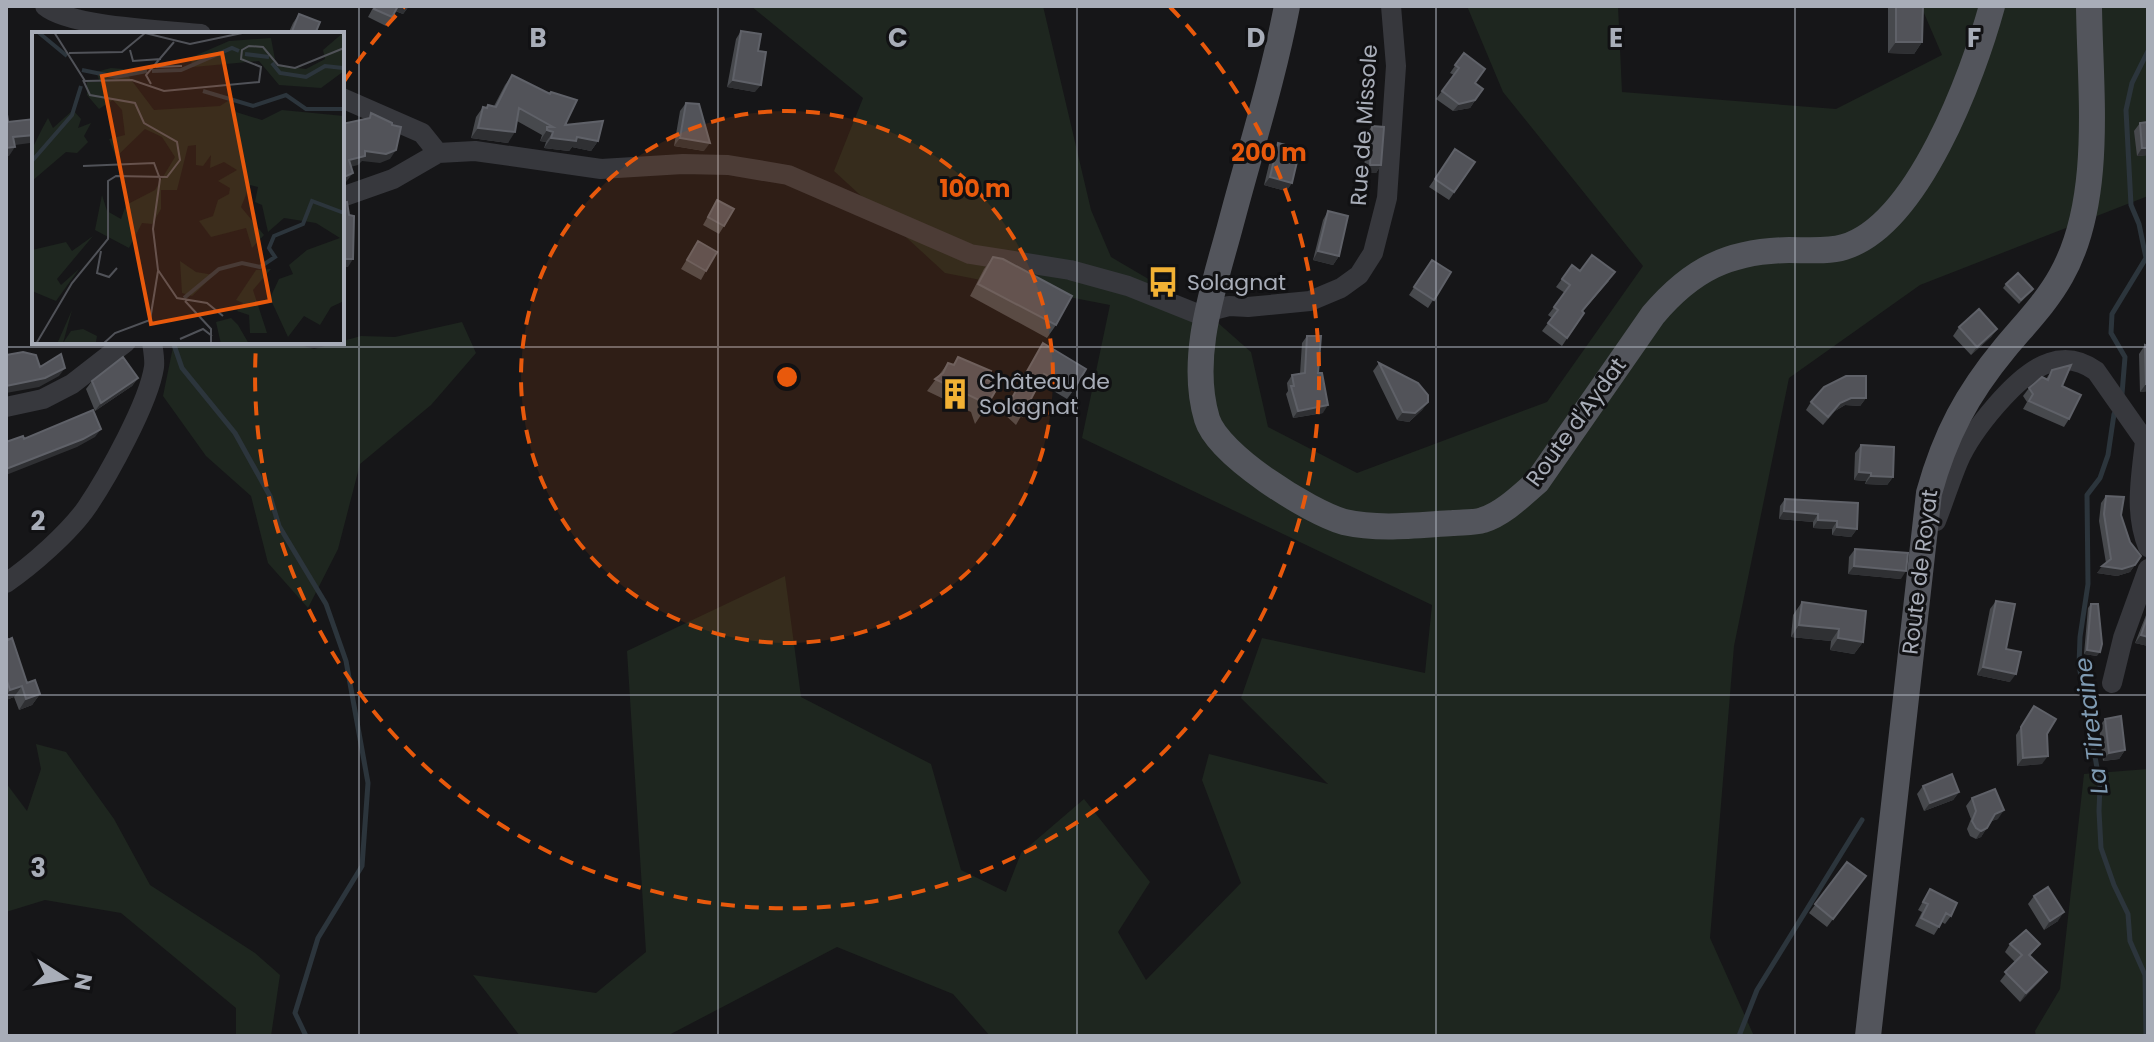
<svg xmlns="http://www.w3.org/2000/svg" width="2154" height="1042" font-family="Poppins,sans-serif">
	<rect width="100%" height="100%" fill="#161618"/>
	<path fill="#1e261f" d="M751,6H1043L1091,210L1111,257L1208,314L1251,352L1268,427L1357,473L1547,402L1643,266L1503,92L1467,6H1618L1622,92L1836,109L1942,55L1921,6H2148V196L1920,285L1789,378L1734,646L1710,938L1754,1036H990L953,994L837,947L667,1036H520L473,975L596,993L646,952L627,651L785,576L801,697L931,764L961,870L1006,892L1021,853L1084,799L1150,882L1118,932L1146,980L1241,883L1202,780L1209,754L1328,784L1241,698L1262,638L1425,673L1432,605L1082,438L1110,305L945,273L834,171L863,98Z
		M462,322L476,353L431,405L360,464L338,549L308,608L268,563L251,496L206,456L163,396L174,342H290L314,349L361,336L395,337Z
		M36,744L66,752L114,819L150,885L255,953L280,975L271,1036H236V1008L121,913L45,900L6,912V783L27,811L41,769Z
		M2148,769V1036H2036L2035,1031L2060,989L2084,774Z"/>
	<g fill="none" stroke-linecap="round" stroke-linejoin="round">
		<path stroke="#2c353c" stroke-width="5" d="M173,342L182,368L235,433L270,496L279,526L326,604L346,661L368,783L362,866L318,938L295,1013L306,1036
			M2122,394L2125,357L2111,333L2112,314L2146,258L2139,224L2131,205L2126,110L2132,83L2148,51
			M2114,414L2108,455L2100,478L2087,495L2088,584L2080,637L2079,665L2100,785L2099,811L2101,848L2114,885L2128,914L2130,941L2145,975L2146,1036
			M1739,1036L1757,990L1862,820"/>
		<path stroke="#37383d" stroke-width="20" d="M45,6C70,27 165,30 201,34
			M342,98L422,133L438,153
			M342,197L393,179L438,153L475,151L601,169L683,164L728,165L788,175L970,254L1070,270L1128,286L1198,314L1229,306L1248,307L1310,301L1341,288L1359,275L1373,253L1387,198L1396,66L1391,6
			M6,407L43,399L72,384L126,342
			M2145,441C2141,478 2134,512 2148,547
			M1924,522L1936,521C1944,501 1950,481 1958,462C1971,432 2017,373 2049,363C2066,357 2082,361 2096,371L2148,445
			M6,583C31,566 70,532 87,507C108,476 149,402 154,367C155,359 153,350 152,342
			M2112,683L2123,638L2148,569"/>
		<path stroke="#53555c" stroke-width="26" d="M1287,6C1273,79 1250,151 1231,223C1215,284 1188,356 1207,419C1218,455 1309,512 1344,522C1379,530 1418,525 1453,523C1462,522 1474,523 1483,520C1503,514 1522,495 1537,482L1653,315C1692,269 1729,251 1789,250C1806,250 1828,252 1844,247C1918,225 1973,75 1992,6
			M1868,1036L1929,493C1945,435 1967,394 2005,348C2024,325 2046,303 2061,276C2104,200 2090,91 2089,6"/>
	</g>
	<path fill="#47494d" d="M374,6H409L403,14L395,11L386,26L368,17Z
		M1888,6H1923L1922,42L1914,54L1888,53Z
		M299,14L315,34H288L293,23Z
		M741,31L758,51L755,92L727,87L736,39Z
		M1464,53L1475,83L1483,89L1470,108L1453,111L1436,99L1454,75L1450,73Z
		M512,75L565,125L598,141L591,151L572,147L569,151L544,148L546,142L540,141L542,135L517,121L508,143L471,138L476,117L483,107L486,108L488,105L494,106L505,85Z
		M686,103L704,151L674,146L680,111Z
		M2140,123L2148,155L2137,156L2134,131Z
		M1372,126L1381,165L1376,173H1364L1366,134Z
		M1278,143L1292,183L1286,191L1264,185L1272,152Z
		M1455,149L1475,162L1449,200L1429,187Z
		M717,200L724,226L719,234L703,225Z
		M1328,211L1339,256L1333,265L1313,260L1323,220Z
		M698,241L706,271L701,280L681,269Z
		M993,257L1056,325L1047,338L970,296L984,269Z
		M1432,260L1451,272L1428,308L1409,295Z
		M1572,265L1580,271L1609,281L1582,312L1584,313L1562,346L1542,331L1552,318L1548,315L1565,293L1556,287Z
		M2006,284L2033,289L2019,304L2003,288Z
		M1959,327L1997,329L1991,337L1971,355L1953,336Z
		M1307,336L1318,373L1323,413L1293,418L1286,394L1288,391L1287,383L1292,375L1300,374L1302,343Z
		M1043,343L1073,391L1067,399L1040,383L1016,425L1003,413Z
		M2145,345L2148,346V391L2140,392L2139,354Z
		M958,357L987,380L983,412L975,424L971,412L927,391L948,363L953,365Z
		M1379,363L1428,402L1422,410L1409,422L1397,420L1373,371Z
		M2052,370L2062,386L2069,419L2064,427L2023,409L2027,402L2023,396L2029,388L2046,379Z
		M138,378L132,386L95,411L86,389L92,381Z
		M1866,398L1860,406L1845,405L1835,411L1823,425L1806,410L1811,402Z
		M1861,445L1893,477L1887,485L1865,484L1866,481L1854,480L1855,453Z
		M2106,496L2121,515L2130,542L2141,556L2130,572L2117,576L2097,573L2106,563L2099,521L2101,503Z
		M1785,499L1857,529L1851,537L1832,535V529L1813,528V522L1779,519L1780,506Z
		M1855,549L1901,579L1848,574L1849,557Z
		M1996,601L2006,649L2010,682L1977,675L1990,609Z
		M1802,602L1863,642L1854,654L1830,650L1831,641L1791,637L1793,615Z
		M2091,604L2097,656L2084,654L2088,608Z
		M2148,610V646L2135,643Z
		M6,635L27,683L40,694L32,705L19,710L14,697L6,700Z
		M2034,706L2047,734L2042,764L2017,766L2016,735Z
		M2105,719L2125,750L2119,759L2103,761L2099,727Z
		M1923,786L1959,792L1953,800L1924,811L1917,794Z
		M1972,798L1998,819L1991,821L1981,837L1976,839L1970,836L1967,829L1971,819L1966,806Z
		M1847,862L1866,876L1827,927L1809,913Z
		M1930,889L1951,916L1945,924L1942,922L1934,935L1915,926L1922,912L1918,910Z
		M2034,896L2058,921L2044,930L2028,904Z
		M2010,944H2040L2030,956L2047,972L2041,980L2020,1002L2000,981L2015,962L2005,952Z"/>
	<path fill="#2f3033" d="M397,6H409L403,14L394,10Z
		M1896,42H1922L1914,54L1888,53Z
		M733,80L761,85L755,92L727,87Z
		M1475,100L1470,108L1453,111L1459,104Z
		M478,128L515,132L508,143L471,138Z
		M547,130L553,132L546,142L540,141Z
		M34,135V138L30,143L8,146L13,137Z
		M577,137L598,141L591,151L572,147L569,151L544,148L551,138Z
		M680,138L710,143L704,151L674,146Z
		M15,147L9,156H6V148Z
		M2142,148H2148V155L2137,156Z
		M396,150L390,159L380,163L362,161L358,165L343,169L349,160L365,151Z
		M1370,165H1381L1376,173H1364Z
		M353,173L346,182L342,184V178Z
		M1270,177L1292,183L1286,191L1264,185Z
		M1318,251L1339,256L1333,265L1313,260Z
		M342,259H353L348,267H342Z
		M1997,329L1991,337L1971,355L1977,347Z
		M65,368L59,376L39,387L6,393V386Z
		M138,378L132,386L95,411L101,403Z
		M2146,384H2148V391L2140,392Z
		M1851,398H1866L1860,406L1845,405L1835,411L1823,425L1840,403Z
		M1428,402L1422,410L1409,422L1397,420L1403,412Z
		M1328,405L1323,413L1293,418L1298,411Z
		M101,429L95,437L77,447L6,475V469Z
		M1859,472L1871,473L1866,481L1854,480Z
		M1871,476L1893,477L1887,485L1865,484Z
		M1784,511L1818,514L1813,522L1779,519Z
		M1818,520L1837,521L1832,529L1813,528Z
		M1837,527L1857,529L1851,537L1832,535Z
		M2135,565L2130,572L2117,576L2097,573L2102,566Z
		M1854,566L1906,571L1901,579L1848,574Z
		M1799,625L1839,629L1831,641L1791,637Z
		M2141,635L2148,637V646L2135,643Z
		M1838,638L1863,642L1854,654L1830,650Z
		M2087,650L2100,652L2097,656L2084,654Z
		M1983,667L2016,674L2010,682L1977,675Z
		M22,686L14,697L6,700V696L10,690Z
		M40,694L32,705L19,710L26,699Z
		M2125,750L2119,759L2103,761L2109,753Z
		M2048,756L2042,764L2017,766L2023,758Z
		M1959,792L1953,800L1924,811L1930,803Z
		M2004,810L1998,819L1989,822L1995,814Z
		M1987,828L1981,837L1976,839L1981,831Z
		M2064,912L2058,921L2044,930L2050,921Z
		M2047,972L2041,980L2020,1002L2026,993Z"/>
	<path fill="#525359" stroke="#5f6168" stroke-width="2" d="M376,6H398L392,17L374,9Z
		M1896,6H1923L1922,42H1896Z
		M299,14L320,22L315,34H291Z
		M741,31L761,34L758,51L766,52L761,85L733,80Z
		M1464,53L1485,69L1475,83L1483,89L1475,100L1459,104L1442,91L1459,68L1455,65Z
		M512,75L550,94L551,92L577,100L565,125L603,121L598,141L577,137L576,141L551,138L553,132L547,130V127H553L519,108L515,132L478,128L483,107L487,108L488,105L496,107Z
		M686,103L699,104L710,143L680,138Z
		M6,107L8,122L34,119V135L13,137L15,147L6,148Z
		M371,113L392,123V125L401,127L396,150L386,154L365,151V156L349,160L353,173L342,178V124L370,118Z
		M2148,122V148H2142L2140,123Z
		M1372,126L1384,127L1381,165H1370Z
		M1278,143L1300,149L1292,183L1270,177Z
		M1455,149L1475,162L1454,192L1435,179Z
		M717,200L734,209L724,226L708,217Z
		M347,202L349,215L354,216L353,259H342V203Z
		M1328,211L1348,216L1339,256L1318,251Z
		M698,241L717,252L706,271L687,260Z
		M1592,255L1615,272L1582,311L1584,313L1567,338L1548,323L1558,310L1554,307L1570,285L1562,279L1572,265L1580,271Z
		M993,257L1003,259L1072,296L1056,325L978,284Z
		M1432,260L1451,272L1434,300L1414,287Z
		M2018,273L2033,289L2021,300L2006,284Z
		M1979,309L1997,329L1977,347L1959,327Z
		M1307,336H1321L1318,373H1322L1328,405L1298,411L1291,386H1294L1292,375L1305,373Z
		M1043,343L1086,369L1073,391L1044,374L1022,416L1008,405Z
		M2145,345L2148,346V384H2146Z
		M23,352L36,355L40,367L61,354L65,368L45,378L6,386V355Z
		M123,357L138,378L101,403L92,381Z
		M958,357L991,371L987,380L999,385L983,412L979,400L935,379L943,373L948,363L954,365Z
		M1379,363L1418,383L1428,395V402L1415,413L1403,412Z
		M2071,365L2062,386L2081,395L2069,419L2029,401L2033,394L2029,388L2042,377L2048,380L2052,370Z
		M1846,376H1866V398H1851L1840,403L1828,417L1811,402L1824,387Z
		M93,410L101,429L83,439L6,469V442L23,436L24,439Z
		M1861,445L1894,447L1893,477L1871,476V473L1859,472Z
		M2106,496L2124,497L2121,515L2130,542L2141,556L2135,565L2122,569L2102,566L2111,559L2104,514Z
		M1785,499L1858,503L1857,529L1837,527V521L1818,520V514L1784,511Z
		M1855,549L1908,553L1906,571L1854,566Z
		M1996,601L2015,604L2006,649L2021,652L2016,674L1983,667Z
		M1802,602L1866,611L1863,642L1838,638L1839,629L1799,625Z
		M2091,604H2098L2102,644L2100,652L2087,650Z
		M2148,615V637L2141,635Z
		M6,635L8,640L12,638L27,683L35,680L40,694L26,699L22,686L10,690L6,678Z
		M2034,706L2056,719L2047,734L2048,756L2023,758L2021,727Z
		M2121,716L2125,750L2109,753L2105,719Z
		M1952,774L1959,792L1930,803L1923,786Z
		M1995,789L2004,810L1995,814L1987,828L1981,831L1976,828L1972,821L1976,811L1972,798Z
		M1847,862L1866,876L1833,919L1815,904Z
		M2048,887L2064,912L2050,921L2034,896Z
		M1930,889L1957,903L1951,916L1946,913L1939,927L1921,918L1928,904L1923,902Z
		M2026,930L2040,944L2029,955L2047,972L2026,993L2005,972L2022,955L2010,944Z"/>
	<path fill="none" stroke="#a8adb8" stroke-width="2" stroke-opacity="0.55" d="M359,6V1036M718,6V1036M1077,6V1036M1436,6V1036M1795,6V1036M6,347H2148M6,695H2148"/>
	<circle cx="787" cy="377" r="266" fill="#e8590c" fill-opacity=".12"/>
	<g fill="none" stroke="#e8590c" stroke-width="4" stroke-dasharray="14 10">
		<circle cx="787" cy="377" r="266"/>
		<path d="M343 83A532 532 0 0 1 404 7M1170 7A532 532 0 1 1 256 345"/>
	</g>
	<defs>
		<symbol id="bus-bare" viewBox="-9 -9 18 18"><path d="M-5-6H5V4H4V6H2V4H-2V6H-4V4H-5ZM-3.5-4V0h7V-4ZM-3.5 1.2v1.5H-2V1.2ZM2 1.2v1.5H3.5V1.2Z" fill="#f2b134" stroke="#111113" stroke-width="2.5" paint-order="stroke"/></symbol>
		<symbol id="building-bare" viewBox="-9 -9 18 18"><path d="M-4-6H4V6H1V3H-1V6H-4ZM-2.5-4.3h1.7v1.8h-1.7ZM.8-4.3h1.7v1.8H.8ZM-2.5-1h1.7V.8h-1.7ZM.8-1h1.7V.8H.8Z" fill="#f2b134" stroke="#111113" stroke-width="2.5" paint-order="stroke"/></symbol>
	</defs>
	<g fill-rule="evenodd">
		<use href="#bus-bare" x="1141" y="260" width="44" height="44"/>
		<use href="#building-bare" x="933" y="372" width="44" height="44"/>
	</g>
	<g text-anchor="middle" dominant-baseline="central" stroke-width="6" stroke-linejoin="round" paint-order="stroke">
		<g font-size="22" fill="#a8adb8" stroke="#111113">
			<text transform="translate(1364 125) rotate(-86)">Rue de Missole</text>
			<text transform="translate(1576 422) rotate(-54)">Route d'Aydat</text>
			<text transform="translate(1920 572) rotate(-83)">Route de Royat</text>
		</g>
		<g font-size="22" fill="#a8adb8" stroke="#111113" text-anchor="start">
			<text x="1187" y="282">Solagnat</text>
			<text x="979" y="381">Château de<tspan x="979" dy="25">Solagnat</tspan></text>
		</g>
		<g font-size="24" font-style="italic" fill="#7f9bb3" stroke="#111113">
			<text transform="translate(2091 726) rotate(-97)">La Tiretaine</text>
		</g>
	</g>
	<g transform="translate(32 32)">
		<rect width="312" height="312" fill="#161618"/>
		<path d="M312,0V39L289,56L247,53L227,29L161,35L158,26L197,9L239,6L244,33L274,37L293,27L291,18ZM79,36L91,37L122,78L188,74L199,67L204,80L230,88L250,78L312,84V269L299,275L288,293L272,284L256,305L238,266L247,247L261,242L257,233L275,218L308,206L284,191L252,186L236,200L230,173L223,170L226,155L218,153L209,175L232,203L220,216L214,196L179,205L167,189L181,184L186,168L197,162L198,156L186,149L205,138L192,130L178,136L179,123L171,134L164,133V113L156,114L145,158H129V177L120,192L110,191L97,216L63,198L70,163L75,179L89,187L94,173L123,158L143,125L130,105L113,97L84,125L77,107L93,103L90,78L81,68L67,77L55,63V50H68L64,40ZM41,78L49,87L46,96L59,91L52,104L56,110L45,121L34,120L0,149V117L10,97L16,86L21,96ZM61,204L25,247L29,253L47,237L24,269L0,259V218L34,210L40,219ZM148,229L164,240L182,243L160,264L150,261ZM239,237L221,258L235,301H218L217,283L205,279L211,271L204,268L224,238ZM40,278L31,311L39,299L51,297L65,304L64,310L25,312ZM199,286L206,293L217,312H189L184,290Z" fill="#1e261f"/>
		<path fill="none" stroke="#2c353c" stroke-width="4" d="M6,0L35,24M213,22L237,25M240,31L248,41L274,45L293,34L311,36M50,38L84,45L115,39M120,39L149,38L200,16L207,19M171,59L221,74L254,63L274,77H312M0,129L40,83L49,54M152,266L187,237L210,231L228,235L243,225L237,216L242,204L271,192L280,169L312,181"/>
		<path fill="none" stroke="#505258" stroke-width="2" d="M22,0L53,49L100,48L132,59L227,50L229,35L209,27L210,18L217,14L231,15L246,33L263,36L312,16M98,18L101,29L129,27M37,21L90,20L113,1L158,12L215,0M124,35L150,34M119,52L114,43L142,10M51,134L122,131L128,147L121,197L126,238L145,266L175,271L191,284M69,219L65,241L77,245L85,236M153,269L179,297V312M148,307L171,297L180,304M4,312L40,251L76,207V149L84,144L135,145L148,128L145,110L112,91L103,71L58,63L51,48M71,312L83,301L118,288L126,239"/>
		<path fill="#e8590c" fill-opacity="0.15" stroke="#e8590c" stroke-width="4" d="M190,21L238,269L119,292L70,44Z"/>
		<rect width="312" height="312" fill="none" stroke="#a8adb8" stroke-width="4"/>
	</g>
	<g font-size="26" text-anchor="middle" font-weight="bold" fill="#a8adb8" stroke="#111113" stroke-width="6" stroke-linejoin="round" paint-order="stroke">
		<text x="538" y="47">B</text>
		<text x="898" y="47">C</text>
		<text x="1256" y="47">D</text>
		<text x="1616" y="47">E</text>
		<text x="1974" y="47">F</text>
		<text x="38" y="530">2</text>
		<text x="38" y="877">3</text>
	</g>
	<circle cx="787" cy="377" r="12" fill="#e8590c" stroke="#111113" stroke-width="4"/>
	<g font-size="24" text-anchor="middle" font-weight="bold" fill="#e8590c" stroke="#111113" stroke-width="6" stroke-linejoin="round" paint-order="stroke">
		<text x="1269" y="161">200 m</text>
		<text x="975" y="197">100 m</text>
	</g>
	<rect width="2154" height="1042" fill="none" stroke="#a8adb8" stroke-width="16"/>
	<g transform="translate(64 978) rotate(101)" stroke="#111113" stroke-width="6" paint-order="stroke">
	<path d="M0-6L14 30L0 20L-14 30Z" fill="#a8adb8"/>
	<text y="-12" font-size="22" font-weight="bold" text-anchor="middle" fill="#a8adb8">N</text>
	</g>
</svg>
